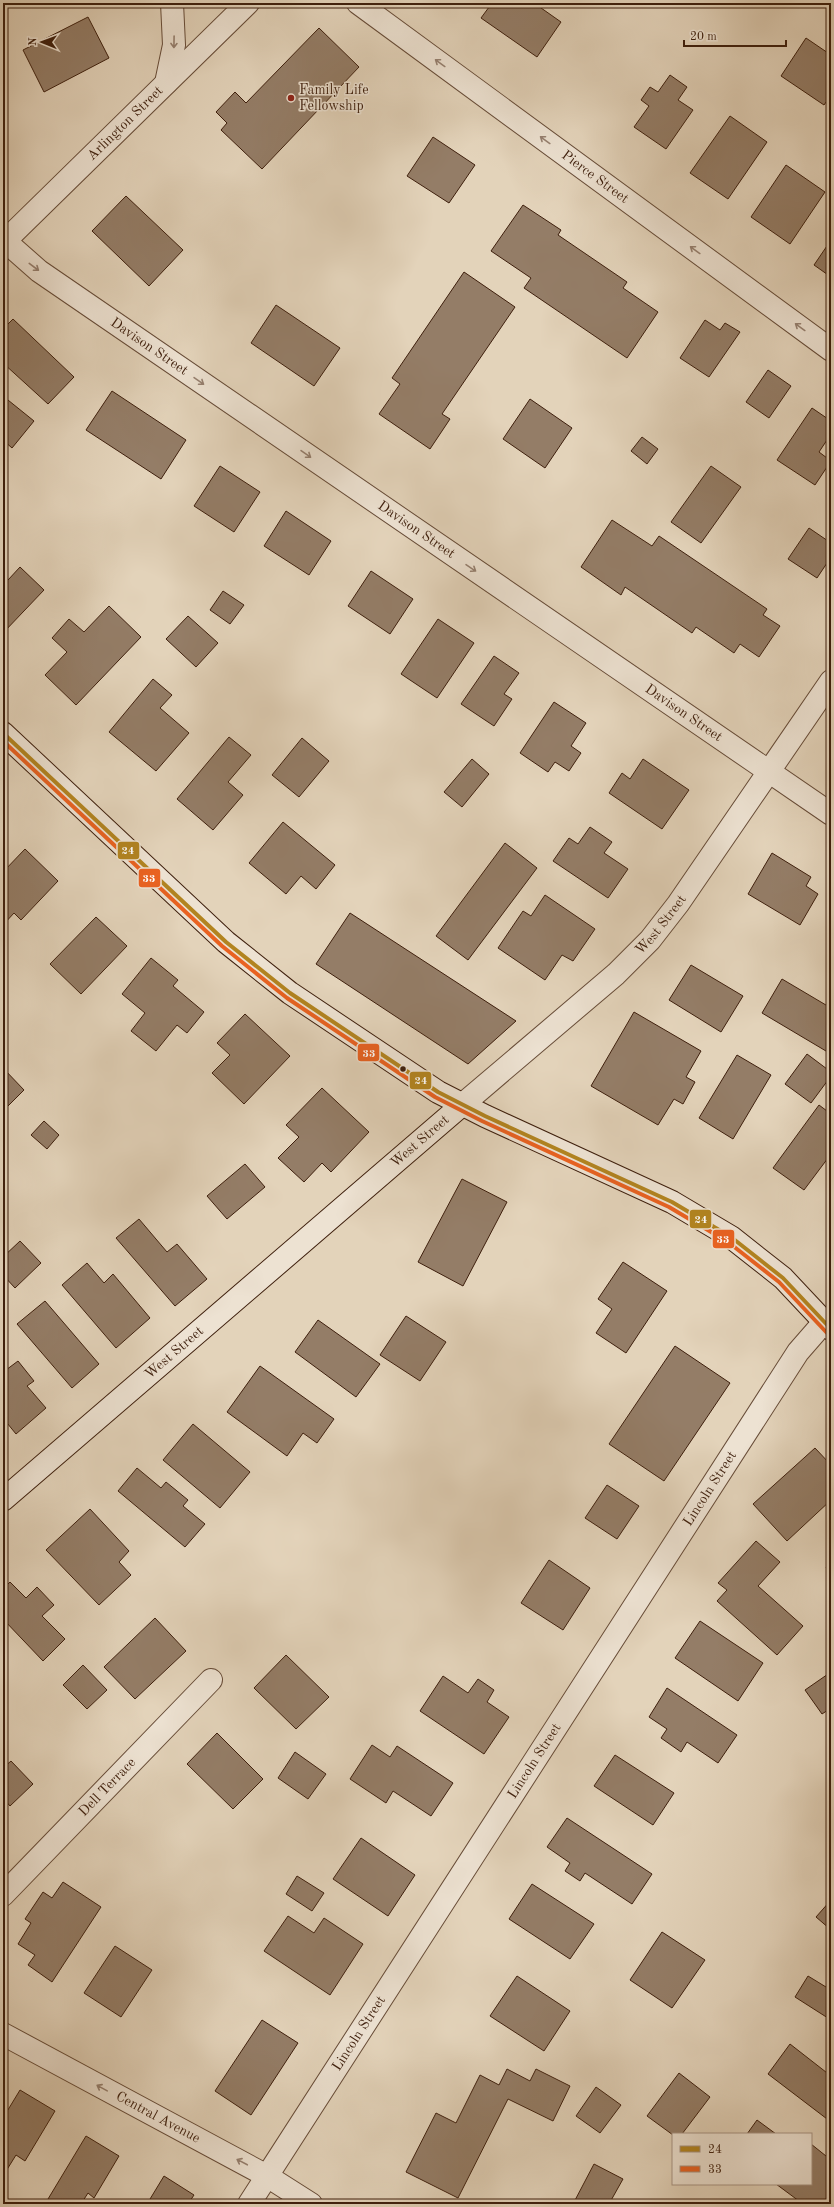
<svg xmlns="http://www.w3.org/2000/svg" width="834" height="2207" font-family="'Old Standard TT',serif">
	<rect width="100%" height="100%" fill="#e3d3ba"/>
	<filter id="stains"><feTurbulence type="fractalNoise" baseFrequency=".005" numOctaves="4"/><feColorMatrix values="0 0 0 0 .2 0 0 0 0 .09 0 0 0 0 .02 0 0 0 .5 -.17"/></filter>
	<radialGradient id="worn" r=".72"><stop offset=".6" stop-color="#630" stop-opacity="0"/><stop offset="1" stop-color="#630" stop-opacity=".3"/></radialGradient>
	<path fill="#947d67" stroke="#3e1f0d" d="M492,3H534L561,22L537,57L481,18Z
		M88,17L109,58L44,92L23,50Z
		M319,28L359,67L262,169L221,130L227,123L216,112L235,92L246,103Z
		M806,38L831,55V95L824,105L781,76Z
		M670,75L687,87L678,100L693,110L666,149L634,127L649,106L641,100L650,87L658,92Z
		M730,116L767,142L728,199L690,173Z
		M433,137L475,165L449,203L407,176Z
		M786,165L825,192L790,244L751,217Z
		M126,196L183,250L149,286L92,231Z
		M523,205L561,230L558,235L627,282L623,288L658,312L627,358L524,288L531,278L491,251Z
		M831,240V277L814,265Z
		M464,272L515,307L442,414L450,419L430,449L379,414L400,384L392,378Z
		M276,305L340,348L314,386L251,343Z
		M13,319L74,377L48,404L3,363V329Z
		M705,320L720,330L725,323L740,332L709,377L680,358Z
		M768,370L791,386L769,418L746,402Z
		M112,391L186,440L161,479L86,430Z
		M3,396L34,421L12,448L3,440Z
		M530,399L572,428L545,468L503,439Z
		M812,408L831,421V434L819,452L831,461L815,485L777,460Z
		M642,437L658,449L647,464L631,451Z
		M220,466L260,492L234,532L194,506Z
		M711,466L741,487L701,543L671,522Z
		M286,511L331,541L309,575L264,546Z
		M612,520L652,546L659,536L767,609L763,615L780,626L759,657L740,644L734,653L696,627L692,633L625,587L621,595L581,567Z
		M809,528L831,543V557L817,578L788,559Z
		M20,567L44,590L3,633V576L8,580Z
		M371,571L413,599L390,634L348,606Z
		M223,591L244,605L230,624L210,610Z
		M109,606L141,637L76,705L45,675L67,652L52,638L69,619L84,632Z
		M188,616L218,643L196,667L166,639Z
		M438,619L474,643L437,698L401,674Z
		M494,656L519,673L504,694L512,699L494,726L461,704Z
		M153,679L172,695L160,708L189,733L156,771L109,732Z
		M554,702L586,723L571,746L581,753L569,771L555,762L548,772L520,753Z
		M229,737L251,755L228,782L243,795L213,830L177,799Z
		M302,738L329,761L299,797L272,775Z
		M472,759L489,774L462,807L444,792Z
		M643,759L689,790L662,829L609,793L622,773L630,779Z
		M283,822L335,865L316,889L301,876L286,894L249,863Z
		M590,827L612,842L604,853L628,869L608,898L553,861L569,838L578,844Z
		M505,843L537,868L468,960L436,936Z
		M25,849L58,881L21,920L14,913L3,925V872Z
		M772,853L811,877L806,886L818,894L800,925L748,894Z
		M545,895L595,929L573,961L562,955L545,980L498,948L523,911L531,916Z
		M350,913L516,1021L468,1064L316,964Z
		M96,917L127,946L81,994L50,964Z
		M151,958L178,980L173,986L204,1012L187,1033L177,1025L156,1051L131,1031L145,1013L122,994Z
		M691,965L743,996L721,1032L669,1000Z
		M782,979L831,1008V1054L762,1013Z
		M634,1012L701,1051L686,1077L695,1082L683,1104L674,1099L658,1125L591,1086Z
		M245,1014L290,1056L244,1104L212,1073L230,1055L217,1043Z
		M807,1054L831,1072V1076L811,1103L785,1084Z
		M737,1055L771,1075L733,1139L699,1118Z
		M3,1068L24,1090L3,1111Z
		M322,1088L369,1132L331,1172L322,1163L304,1182L278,1158L299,1137L286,1125Z
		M819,1105L831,1114V1154L804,1190L773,1168Z
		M44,1121L59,1135L47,1149L31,1135Z
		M245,1164L265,1187L227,1219L207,1196Z
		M462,1179L507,1202L463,1286L418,1262Z
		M139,1219L167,1252L177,1244L207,1279L175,1306L116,1238Z
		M20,1241L41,1263L15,1288L3,1275V1257Z
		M623,1262L667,1291L626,1353L596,1333L612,1309L598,1299Z
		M87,1263L104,1283L113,1274L150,1318L116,1348L62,1285Z
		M45,1301L99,1364L72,1388L17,1324Z
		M406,1316L446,1342L420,1381L380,1355Z
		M318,1320L380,1364L356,1397L295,1352Z
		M675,1346L730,1383L664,1481L609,1444Z
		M18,1361L34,1381L27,1386L46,1408L16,1434L3,1418V1367L6,1370Z
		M260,1366L334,1419L317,1443L303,1433L287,1456L227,1412Z
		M193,1424L250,1472L220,1508L163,1460Z
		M815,1448L831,1465V1500L787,1541L753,1504Z
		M137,1468L161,1488L166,1482L188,1500L183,1506L205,1524L185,1547L118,1491Z
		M607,1485L639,1506L617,1539L585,1518Z
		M90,1509L129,1551L119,1562L131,1575L99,1605L46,1550Z
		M756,1541L780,1562L758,1586L803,1626L777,1655L717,1601L727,1590L718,1583Z
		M549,1560L590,1588L563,1630L521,1603Z
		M831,1564V1575L826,1567Z
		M10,1582L26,1598L37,1587L54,1605L42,1616L65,1639L43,1661L3,1619V1589Z
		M155,1618L186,1651L135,1699L104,1667Z
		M700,1621L763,1663L738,1701L675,1658Z
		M286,1655L329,1697L296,1729L254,1688Z
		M83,1665L107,1690L87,1709L63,1685Z
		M831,1672V1708L822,1714L805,1690Z
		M443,1676L468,1693L478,1679L494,1690L487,1702L509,1717L484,1754L420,1711Z
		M667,1688L737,1735L718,1763L687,1742L681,1752L661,1738L667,1729L649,1717Z
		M217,1733L263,1779L233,1809L187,1764Z
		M372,1745L390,1757L397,1746L453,1783L431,1816L393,1791L386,1803L350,1779Z
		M295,1752L326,1774L308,1799L278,1778Z
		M615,1755L674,1793L653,1825L594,1786Z
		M11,1761L33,1784L10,1806L3,1798V1768Z
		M567,1818L652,1874L632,1904L585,1873L580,1881L565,1871L570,1863L547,1847Z
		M361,1838L415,1875L388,1916L333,1879Z
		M297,1876L324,1893L312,1911L286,1894Z
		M63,1882L101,1907L52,1982L28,1965L35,1955L18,1944L31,1923L25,1919L43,1892L52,1898Z
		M532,1884L594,1924L570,1959L509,1919Z
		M831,1900V1928L830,1929L816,1917Z
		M288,1916L314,1933L324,1918L363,1944L330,1995L264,1951Z
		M662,1932L705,1960L672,2008L630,1980Z
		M115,1946L152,1970L121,2017L84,1993Z
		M517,1976L570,2011L544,2051L490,2016Z
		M808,1976L826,1987L829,1982L831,1983V2020L795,1997Z
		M262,2020L298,2043L251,2115L215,2091Z
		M790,2044L831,2076V2122L768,2074Z
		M507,2069L530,2081L536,2069L570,2086L553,2121L508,2099L458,2198L406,2172L436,2113L456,2123L480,2075L499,2085Z
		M679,2073L710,2097L682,2134L673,2135L647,2116Z
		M596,2087L621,2105L600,2133L576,2116Z
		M20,2090L55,2111L25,2161L16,2155L3,2176V2118Z
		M757,2120L776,2134H747Z
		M86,2136L119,2156L94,2198L88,2193L81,2204H45Z
		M811,2144L831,2160V2192L822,2204H803L776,2184H811Z
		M594,2164L623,2179L609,2204H573Z
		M164,2176L194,2195L188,2204H147Z"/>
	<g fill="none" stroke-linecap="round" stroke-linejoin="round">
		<defs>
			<g id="minor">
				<path id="s1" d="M358,3L831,350"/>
				<path d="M166,83L174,45L172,3"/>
				<path id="s2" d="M5,241L39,271L831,814"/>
				<path id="s3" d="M3,243L248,3"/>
				<path id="s4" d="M462,1105L616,974L650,940L678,904L831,681"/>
				<path id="s5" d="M3,1895L211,1680"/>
				<path id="s6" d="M3,2034L267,2176L311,2204"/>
				<path id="s7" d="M249,2204L798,1352L825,1321"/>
			</g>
			<g id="secondary">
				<path d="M3,733L226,942L290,993L438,1092L485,1116L672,1202L731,1237L783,1278L831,1329"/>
				<path id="s8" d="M3,1500L462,1105"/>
			</g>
		</defs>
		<use href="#minor" stroke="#674c38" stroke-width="24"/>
		<use href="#secondary" stroke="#3e1f0d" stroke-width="24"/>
		<use href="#minor" stroke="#ede2d2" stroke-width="22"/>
		<use href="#secondary" stroke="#ede2d2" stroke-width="22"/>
		<defs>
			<path id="bus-1" d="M3,733L226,942L290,993L438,1092L485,1116L672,1202L731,1237L783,1278L831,1329"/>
			<path id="bus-2" d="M3,741L222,946L287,998L435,1097L482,1121L669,1207L728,1242L779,1282L827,1333"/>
		</defs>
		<use href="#bus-1" stroke="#ede2d2" stroke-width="7"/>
		<use href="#bus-2" stroke="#ede2d2" stroke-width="7"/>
		<use href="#bus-1" stroke="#b28420" stroke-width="4"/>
		<use href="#bus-2" stroke="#e96221" stroke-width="4"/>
	</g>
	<defs><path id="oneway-shaft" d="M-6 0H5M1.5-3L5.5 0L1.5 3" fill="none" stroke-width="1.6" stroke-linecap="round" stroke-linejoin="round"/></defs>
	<g stroke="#968070">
		<use href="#oneway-shaft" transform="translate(174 42) rotate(91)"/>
		<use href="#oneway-shaft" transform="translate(440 63) rotate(-144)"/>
		<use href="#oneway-shaft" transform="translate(545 140) rotate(-144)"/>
		<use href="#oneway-shaft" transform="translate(695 250) rotate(-144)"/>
		<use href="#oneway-shaft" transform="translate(34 267) rotate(37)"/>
		<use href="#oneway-shaft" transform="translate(800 327) rotate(-144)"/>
		<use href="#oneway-shaft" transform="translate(199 381) rotate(35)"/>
		<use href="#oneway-shaft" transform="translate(306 454) rotate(35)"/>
		<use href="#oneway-shaft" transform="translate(471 568) rotate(34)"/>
		<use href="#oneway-shaft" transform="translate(102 2088) rotate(-151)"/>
		<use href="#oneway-shaft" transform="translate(242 2162) rotate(-152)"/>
	</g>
	<circle fill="#8f2418" stroke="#ede2d2" stroke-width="1.5" cx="291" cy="98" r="4"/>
	<circle fill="#3e1f0d" stroke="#ede2d2" stroke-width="1.5" cx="403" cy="1069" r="3.5"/>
	<g text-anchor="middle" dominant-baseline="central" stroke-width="3" stroke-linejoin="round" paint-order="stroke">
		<g font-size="14" fill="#3e1f0d" stroke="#ede2d2" text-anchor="start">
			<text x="299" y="90">Family Life<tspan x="299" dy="16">Fellowship</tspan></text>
		</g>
		<g font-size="14" fill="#3e1f0d" stroke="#ede2d2">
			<text stroke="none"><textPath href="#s3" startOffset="171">Arlington Street</textPath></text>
			<text stroke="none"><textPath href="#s1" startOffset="294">Pierce Street</textPath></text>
			<text stroke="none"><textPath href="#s2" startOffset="179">Davison Street</textPath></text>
			<text stroke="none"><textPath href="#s2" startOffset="503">Davison Street</textPath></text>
			<text stroke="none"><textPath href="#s2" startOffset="827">Davison Street</textPath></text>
			<text stroke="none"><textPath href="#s4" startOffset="269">West Street</textPath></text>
			<text stroke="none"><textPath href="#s8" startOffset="550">West Street</textPath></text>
			<text stroke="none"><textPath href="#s8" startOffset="226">West Street</textPath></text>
			<text stroke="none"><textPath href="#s7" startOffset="851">Lincoln Street</textPath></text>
			<text stroke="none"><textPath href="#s7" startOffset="527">Lincoln Street</textPath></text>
			<text stroke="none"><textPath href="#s5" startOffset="150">Dell Terrace</textPath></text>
			<text stroke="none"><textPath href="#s7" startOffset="203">Lincoln Street</textPath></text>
			<text stroke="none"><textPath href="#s6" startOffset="176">Central Avenue</textPath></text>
		</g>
	</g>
	<g stroke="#ede2d2" stroke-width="1.5">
		<rect x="117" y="841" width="23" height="19" rx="4" fill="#b28420"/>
		<rect x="138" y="868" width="23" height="20" rx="4" fill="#e96221"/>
		<rect x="357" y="1043" width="23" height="19" rx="4" fill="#e96221"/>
		<rect x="409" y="1071" width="23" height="19" rx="4" fill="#b28420"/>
		<rect x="689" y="1209" width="23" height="20" rx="4" fill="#b28420"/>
		<rect x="712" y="1229" width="23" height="20" rx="4" fill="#e96221"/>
	</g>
	<g font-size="11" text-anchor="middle" font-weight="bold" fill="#fff">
		<text x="128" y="854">24</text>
		<text x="149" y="882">33</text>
		<text x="369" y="1057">33</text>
		<text x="421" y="1084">24</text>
		<text x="701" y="1223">24</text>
		<text x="723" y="1243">33</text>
	</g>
	<rect width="834" height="2207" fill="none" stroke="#e3d3ba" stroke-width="16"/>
	<rect x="4" y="4" width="826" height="2199" fill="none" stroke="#3e1f0d" stroke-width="2"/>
	<rect x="8" y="8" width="818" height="2191" fill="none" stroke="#3e1f0d"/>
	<rect x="672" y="2133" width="140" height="52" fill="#ede2d2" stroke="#a79483"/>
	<rect x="680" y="2146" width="20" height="6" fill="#b28420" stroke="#a79483"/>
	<text x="708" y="2153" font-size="12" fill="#3e1f0d">24</text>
	<rect x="680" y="2166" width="20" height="6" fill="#e96221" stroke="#a79483"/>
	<text x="708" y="2173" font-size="12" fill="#3e1f0d">33</text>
	<g transform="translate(42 42) rotate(271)" stroke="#ede2d2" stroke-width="3" paint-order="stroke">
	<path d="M0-3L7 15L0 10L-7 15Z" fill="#3e1f0d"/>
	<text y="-6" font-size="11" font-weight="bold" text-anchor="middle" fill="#3e1f0d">N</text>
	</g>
	<path d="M684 40v6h102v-6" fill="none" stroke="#3e1f0d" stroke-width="2"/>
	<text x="690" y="40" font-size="12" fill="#3e1f0d" stroke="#ede2d2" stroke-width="3" paint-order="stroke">20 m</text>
	<rect width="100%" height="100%" filter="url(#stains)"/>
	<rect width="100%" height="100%" fill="url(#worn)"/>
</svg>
